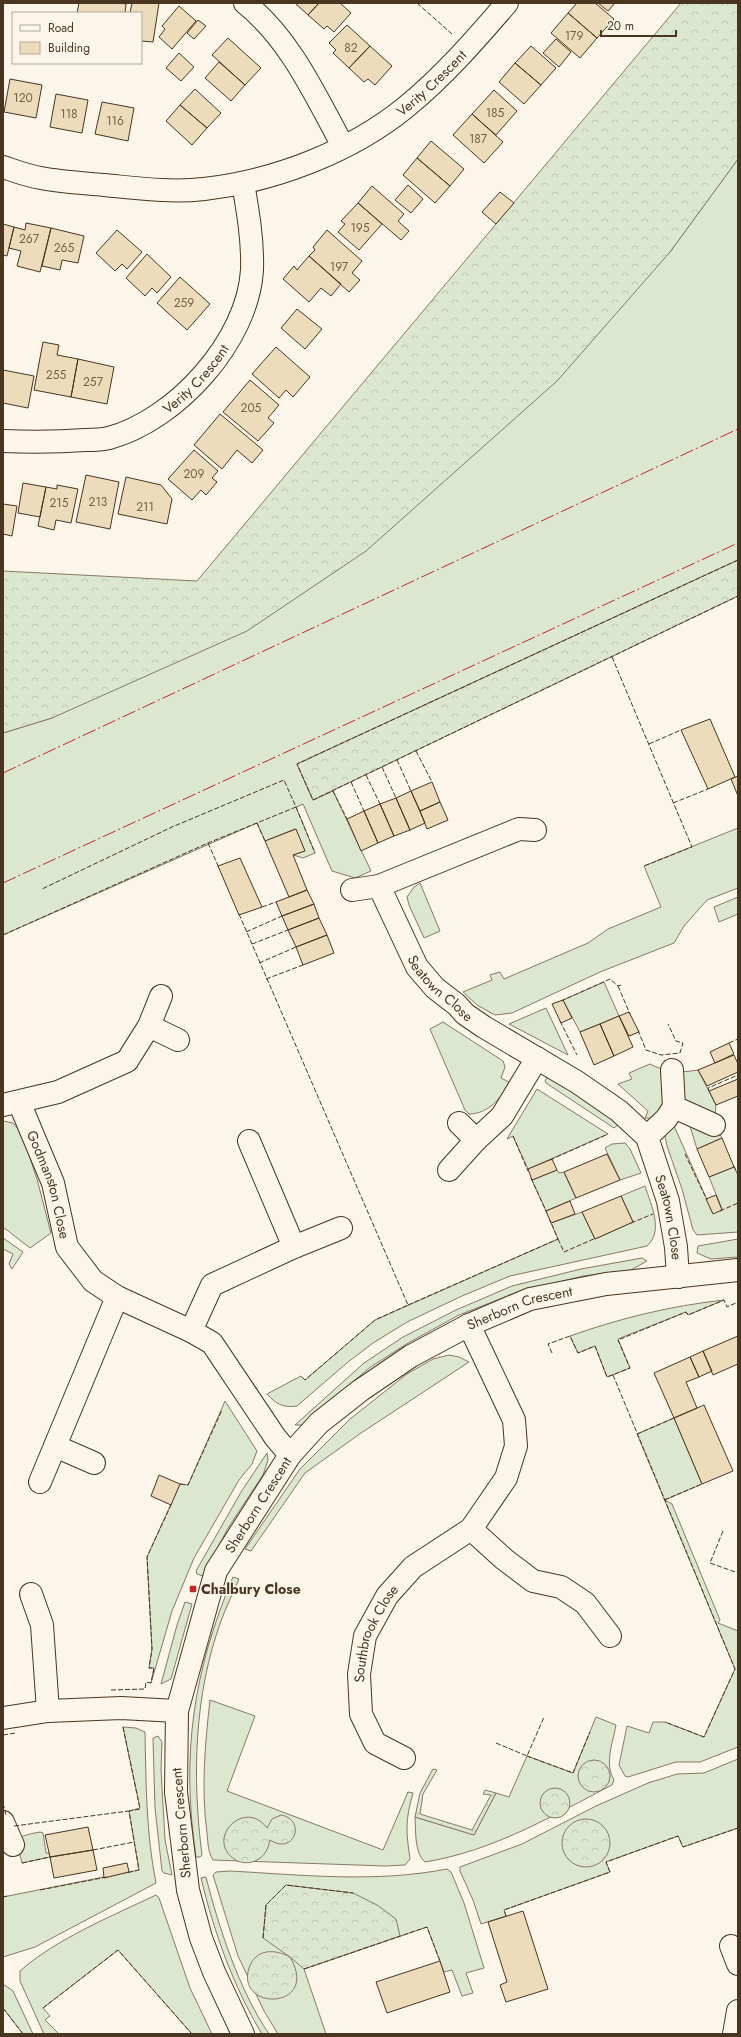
<svg xmlns="http://www.w3.org/2000/svg" width="741" height="2037" font-family="Jost,sans-serif">
	<defs>
		<pattern id="forest-crowns" width="20" height="18" patternUnits="userSpaceOnUse"><rect width="20" height="18" fill="#dce7d0"/><path d="M2 6a3 3 0 1 1 6 0M12 15a3 3 0 1 1 6 0" fill="none" stroke="#bec7b2"/></pattern>
	</defs>
	<rect width="100%" height="100%" fill="#fbf6e9"/>
	<path fill="#dce7d0" stroke="#887966" d="M738,159V560L297,764L313,800L333,791L371,871L355,878L332,871L303,804L296,807L315,853L303,858L293,855L305,851L295,829L265,841L257,823L3,935V733L52,718L670,252Z
		M738,828V888L707,900L684,926L674,943L600,972L512,1013L495,1015L477,1005L463,992L492,980L490,975L500,972L504,979L588,943L608,929L661,907L644,866Z
		M420,883L440,931L424,938L409,905L407,897L414,887Z
		M738,897V914L719,922L714,907Z
		M604,982L619,1016L580,1032L563,1000Z
		M546,1008L568,1055L509,1024Z
		M443,1022L503,1061L505,1067L501,1078L509,1082C502,1098 488,1114 469,1114L465,1110L430,1029Z
		M650,1064C665,1072 682,1073 698,1070L716,1105L714,1125L722,1138L697,1149L686,1113L666,1119L645,1118L648,1111L618,1084L632,1079L629,1073Z
		M553,1067L619,1111L618,1125L614,1128L546,1083L545,1081Z
		M537,1089L608,1134L528,1169L513,1136L507,1139Z
		M3,1121L13,1123L22,1134L37,1179L51,1233L30,1248L3,1227Z
		M674,1126L713,1213L722,1209L709,1177L734,1167L738,1175V1232L697,1235L693,1230L682,1189L667,1146L664,1131L667,1128Z
		M625,1143L630,1149L641,1173L620,1180L605,1148L612,1144Z
		M557,1170L559,1173L564,1172L576,1198L546,1211L532,1180Z
		M645,1186C651,1205 664,1231 647,1246L510,1276L462,1296L407,1322L373,1343L348,1362L297,1406C283,1408 276,1404 267,1394L301,1376L305,1380L375,1320L558,1239L551,1223L582,1212L595,1239L633,1222L621,1196Z
		M3,1238L23,1252L12,1269L9,1264L13,1254L3,1249Z
		M738,1239V1257L711,1259L697,1253L698,1246Z
		M642,1258L647,1261L631,1270L583,1276L515,1293L459,1315L408,1343L369,1368L307,1422L303,1425H295L364,1363L403,1337L456,1310L512,1286L581,1269Z
		M724,1300L688,1315L686,1312L618,1339L630,1368L607,1377L595,1346L578,1353L570,1336C621,1318 670,1306 724,1300Z
		M449,1355L459,1357L469,1362L361,1433L305,1473L251,1551L245,1549L300,1469L350,1419L407,1374L433,1359Z
		M225,1401L257,1451L252,1464L239,1480L194,1558L172,1611L151,1683L154,1668H149L152,1649L147,1557L180,1484L188,1485Z
		M674,1418L702,1484L665,1500L672,1504L720,1620L718,1623L738,1631V1747L700,1762H676L628,1777L625,1776L619,1765L627,1726L649,1733L653,1722H665L704,1737L735,1669L637,1434Z
		M267,1453L268,1460L263,1475L228,1528L203,1576L197,1574L196,1571L241,1492Z
		M233,1577L239,1579C233,1593 226,1607 221,1621C194,1695 192,1777 202,1855L200,1857H196C181,1754 193,1672 233,1577Z
		M185,1602L192,1604L171,1679L161,1684L177,1625Z
		M210,1700L255,1716L227,1791L383,1850L408,1792L413,1793C405,1821 406,1831 410,1859L405,1865L385,1866L213,1860C208,1852 208,1843 207,1833C201,1789 205,1744 210,1700Z
		M596,1717L616,1725C613,1743 604,1763 614,1780L612,1785C552,1816 493,1851 425,1862C414,1853 416,1830 415,1817L474,1835L496,1793L509,1797L527,1756L573,1773Z
		M123,1727L136,1728L145,1732C146,1782 146,1833 156,1883L35,1947L3,1957V1897L139,1870L129,1811L140,1808Z
		M158,1736L162,1742L161,1769L165,1840L172,1875L164,1873L162,1871L155,1808L153,1738Z
		M738,1759V1828L683,1847L678,1836L606,1862L610,1872L504,1910L506,1916L481,1924L473,1900L460,1871V1867L522,1844L596,1806L648,1783L677,1774L704,1773Z
		M40,1832L43,1833L46,1853H49L50,1857L22,1863C16,1838 13,1837 40,1832Z
		M447,1869L451,1872L464,1903L484,1968L466,1973L473,1993L462,1996L452,1970L444,1972L427,1927L304,1969L326,2034H278L264,2011L238,1956L213,1875L216,1872L230,1871C303,1875 375,1883 447,1869Z
		M206,1877C219,1928 239,1990 269,2034H262C233,1986 214,1932 201,1878Z
		M156,1895L159,1898L190,1988L212,2034H192L118,1950L43,2008L50,2016L45,2020L59,2034H44L20,1981V1971C56,1939 112,1916 156,1895Z
		M3,1984L13,1991L33,2034H23L3,2008Z"/>
	<path fill="url(#forest-crowns)" stroke="#887966" d="M681,3H738V159L670,252L557,381L366,551L247,631L52,718L3,733V571L197,581Z
		M738,560V596L313,800L297,764Z
		M578 1776a16 16 0 1 1 32 0a16 16 0 1 1-32 0Z
		M433,1769L437,1770L423,1794L420,1814L472,1830L491,1795L483,1794L485,1790L496,1793L474,1835L415,1817L420,1793Z
		M540 1803a15 15 0 1 1 30 0a15 15 0 1 1-30 0Z
		M281,1815C307,1820 294,1856 270,1840C268,1850 264,1857 255,1861C248,1864 240,1863 234,1859C205,1838 245,1798 267,1828L272,1819Z
		M562 1843a24 24 0 1 1 48 0a24 24 0 1 1-48 0Z
		M286,1885L353,1893L377,1905L396,1919L400,1936L304,1969L290,1957C321,2010 235,2012 249,1968C256,1948 275,1949 290,1957L263,1938L266,1905Z"/>
	<path fill="#ecdcbc" stroke="#4a3520" d="M79,3H120L126,4L125,13H77Z
		M132,3H159L153,42L141,41V13H130Z
		M295,3H319L308,15Z
		M319,3H340L351,13L334,32L327,26L324,29L308,15Z
		M577,3H595L614,19L597,38L568,13Z
		M598,3H615L608,11Z
		M179,6L196,21L172,49L159,37L165,29L162,26Z
		M568,13L597,38L580,58L551,33Z
		M198,20L206,26L194,39L187,33Z
		M347,25L370,46L349,68L333,53L336,50L329,43Z
		M228,38L261,68L245,85L212,55Z
		M556,39L571,52L559,67L543,53Z
		M370,46L392,66L375,85L368,79L364,82L349,68Z
		M531,46L556,68L541,85L515,63Z
		M179,53L194,67L181,81L166,68Z
		M219,62L245,85L231,101L205,78Z
		M515,63L541,85L524,104L499,82Z
		M10,79L42,85L36,118L4,112Z
		M195,89L221,113L207,128L180,105Z
		M494,90L517,111L496,135L472,114Z
		M56,94L88,100L82,133L50,127Z
		M102,102L134,108L128,141L95,134Z
		M180,105L207,128L192,145L166,121Z
		M472,114L503,142L484,163L453,135Z
		M431,141L464,169L450,186L417,158Z
		M417,158L450,186L435,203L403,175Z
		M408,185L423,199L411,213L395,200Z
		M372,186L404,214L398,221L409,231L401,240L358,203Z
		M500,192L514,203L496,224L482,212Z
		M358,203L382,224L359,250L338,232L345,224L341,221Z
		M26,223L51,228L40,272L17,266L21,251L9,248L14,227L25,230Z
		M3,224L14,227L7,256L3,255Z
		M51,228L84,236L78,263L62,260L60,270L42,266Z
		M117,230L142,252L127,269L122,264L115,271L96,253Z
		M327,230L362,261L352,273L360,280L349,292L309,256L315,250L313,247Z
		M147,254L171,277L157,293L152,288L145,296L126,278Z
		M309,256L341,284L331,296L321,288L309,302L283,279L294,266L297,270Z
		M180,277L210,304L187,330L157,303Z
		M297,309L322,329L305,349L281,328Z
		M43,342L59,345L57,355L78,359L71,397L34,390Z
		M276,347L310,377L293,397L286,390L279,398L252,374Z
		M78,359L114,367L107,404L71,397Z
		M3,370L34,376L28,408L3,403Z
		M250,380L279,405L268,418L274,423L258,441L223,412Z
		M220,414L263,450L252,463L237,450L222,469L194,445Z
		M194,450L218,471L212,478L217,482L206,495L201,490L192,500L168,479Z
		M86,475L119,482L110,529L76,522Z
		M126,477L161,485L172,499L167,524L118,514Z
		M23,483L46,487L40,517L18,513Z
		M57,485L78,489L71,523L56,520L54,530L38,526L46,487L57,489Z
		M3,504L17,506L12,536L3,534Z
		M710,719L735,777L708,789L681,730Z
		M738,776V796L731,779Z
		M432,782L440,802L420,811L411,791Z
		M411,791L425,823L410,830L396,798Z
		M396,798L410,830L394,836L380,804Z
		M440,802L448,820L427,829L420,811Z
		M380,804L394,836L378,843L364,811Z
		M364,811L378,843L361,851L347,819Z
		M296,829L305,851L293,855L307,890L289,897L265,841Z
		M240,858L262,907L239,915L218,866Z
		M307,890L314,904L282,916L276,902Z
		M314,904L319,918L288,930L282,916Z
		M319,918L327,935L296,947L288,930Z
		M327,935L334,953L303,965L296,947Z
		M563,1000L572,1018L561,1023L552,1004Z
		M629,1012L639,1032L629,1036L619,1016Z
		M619,1016L633,1047L614,1056L600,1024Z
		M600,1024L614,1056L594,1065L580,1032Z
		M729,1043L734,1054L715,1063L710,1052Z
		M734,1055L738,1064V1072L707,1086L698,1070Z
		M738,1079V1096L716,1105L709,1091Z
		M722,1138L734,1167L709,1177L697,1149Z
		M607,1154L620,1180L576,1198L564,1172Z
		M552,1159L557,1170L532,1180L528,1169Z
		M716,1195L722,1210L713,1214L706,1199Z
		M621,1196L633,1222L595,1239L582,1212Z
		M570,1201L575,1214L551,1223L546,1211Z
		M738,1336V1364L713,1375L703,1351Z
		M703,1351L712,1371L699,1377L690,1357Z
		M690,1357L699,1377L686,1382L697,1408L674,1418L654,1373Z
		M704,1405L733,1471L702,1484L674,1418Z
		M159,1475L180,1484L171,1505L151,1496Z
		M88,1827L93,1850L50,1857L45,1835Z
		M93,1850L97,1870L54,1878L50,1857Z
		M127,1863L129,1872L104,1878L103,1868Z
		M523,1911L548,1989L506,2002L500,1985L507,1982L488,1922Z
		M440,1961L450,1992L387,2013L376,1982Z"/>
	<g fill="none" stroke-linecap="round" stroke-linejoin="round">
		<defs>
			<g id="street">
				<path d="M245,3C291,40 315,95 343,146"/>
				<path id="s1" d="M3,167C15,171 28,176 41,178C61,182 83,183 104,185C136,188 171,193 204,189C274,181 351,152 406,107C443,77 476,39 507,3"/>
				<path id="s2" d="M3,441C30,442 57,442 85,440C92,440 101,440 109,438C176,420 248,341 252,270C253,241 248,212 243,183"/>
				<path id="s3" d="M535,830L519,829L379,886L417,967L435,988L457,1005L465,1014L484,1027L577,1082L619,1111L647,1137L668,1201L676,1247L678,1277"/>
				<path d="M352,890L379,886"/>
				<path d="M149,1026L178,1040"/>
				<path d="M672,1070L674,1107"/>
				<path id="s4" d="M19,1102L53,1183L67,1247L93,1281L117,1297L191,1331L212,1343L275,1437L290,1455"/>
				<path d="M3,1105L58,1092L127,1061L149,1026L161,996"/>
				<path d="M459,1123L476,1140"/>
				<path d="M647,1137L666,1119L674,1107L714,1125"/>
				<path d="M249,1141L294,1247"/>
				<path d="M449,1170L476,1140L502,1116L537,1058"/>
				<path d="M191,1331L212,1285L294,1247L341,1228"/>
				<path d="M55,1446L94,1463"/>
				<path d="M40,1482L117,1297"/>
				<path d="M471,1529L504,1559L533,1581L561,1587L585,1603L610,1636"/>
				<path d="M31,1594L42,1625L48,1711"/>
				<path d="M3,1718L48,1711L121,1708L177,1711"/>
				<path id="s5" d="M404,1758L375,1743L361,1714L359,1674L365,1636L387,1596L413,1567L471,1529L506,1478L516,1446L514,1420L469,1325"/>
				<path d="M3,1822L13,1845"/>
				<path d="M731,1946L738,1964"/>
				<path id="s6" d="M243,2034L214,1972L201,1938L188,1890L176,1792L177,1711L216,1571L290,1455L319,1423L361,1390L411,1356L469,1325L530,1299L606,1284L738,1270"/>
				<path d="M734,2034L738,2011"/>
			</g>
		</defs>
		<use href="#street" stroke="#4a3520" stroke-width="24"/>
		<use href="#street" stroke="#fbf6e9" stroke-width="22"/>
		<path stroke="#4a3520" stroke-width="1" stroke-dasharray="5 2" stroke-linecap="butt" d="M417,3L452,34
			M738,560L297,764L313,800L738,596
			M612,657L692,847L644,866
			M649,744L681,730
			M416,751L432,782
			M397,760L411,791
			M382,767L396,798
			M366,775L380,804
			M351,782L364,811
			M333,791L347,819
			M673,803L708,789
			M296,807L315,853
			M257,823L265,841
			M208,843L219,868
			M262,907L276,902
			M239,914L408,1305L375,1320L305,1380L301,1376
			M246,932L282,916
			M3,935L208,843L296,807L284,780L172,827L42,889
			M252,944L288,930
			M259,963L296,947
			M266,979L303,965
			M618,986L630,1014
			M561,1001L610,979L618,986L621,985
			M560,1021L577,1055
			M638,1030L646,1050L661,1055L680,1053L683,1043L676,1041L668,1024
			M729,1043L738,1039
			M709,1091L708,1088L738,1075
			M513,1136L528,1171
			M685,1154L707,1200
			M550,1160L608,1134
			M734,1166L738,1175
			M531,1178L547,1213
			M720,1211L738,1203
			M631,1223L653,1214
			M558,1239L564,1252L596,1238
			M408,1305L558,1239L550,1220
			M552,1353L548,1344L570,1336L578,1353L595,1346L607,1377L630,1368L618,1340L686,1312L688,1315L724,1300L727,1307L738,1302
			M613,1375L735,1669L704,1737L665,1722
			M637,1434L674,1418
			M180,1484L188,1485L222,1410
			M664,1500L702,1484
			M723,1531L710,1563L738,1573
			M111,1690L145,1689L146,1682L151,1683L154,1668H149L152,1649L147,1557L171,1505
			M123,1727L140,1809L129,1811L139,1870L126,1873
			M3,1735L16,1733
			M496,1743L527,1756L544,1717
			M527,1756L573,1773L590,1732
			M3,1803L6,1815
			M14,1826L129,1811
			M93,1850L134,1842
			M22,1863L50,1857
			M40,1890L107,1877
			M3,1897L7,1896
			M506,1916L504,1910L610,1872L606,1862L678,1836L683,1847L738,1828
			M263,1938L266,1905L286,1885L353,1893
			M304,1969L427,1927L440,1961
			M3,2008L23,2034
			M43,2008L118,1950L192,2034"/>
		<path stroke="#c62828" stroke-width="1" stroke-dasharray="14 3 2 3" stroke-linecap="butt" d="M3,773L738,429
			M3,883L738,543"/>
	</g>
	<rect fill="#c62828" stroke="#fbf6e9" stroke-width="1.5" x="189" y="1585" width="8" height="8" rx="2"/>
	<g text-anchor="middle" dominant-baseline="central" stroke-width="3" stroke-linejoin="round" paint-order="stroke">
		<g font-size="12" fill="#725f47">
			<text x="574" y="36">179</text>
			<text x="351" y="48">82</text>
			<text x="23" y="98">120</text>
			<text x="495" y="113">185</text>
			<text x="69" y="114">118</text>
			<text x="115" y="121">116</text>
			<text x="478" y="139">187</text>
			<text x="360" y="228">195</text>
			<text x="29" y="239">267</text>
			<text x="64" y="248">265</text>
			<text x="339" y="267">197</text>
			<text x="184" y="303">259</text>
			<text x="56" y="375">255</text>
			<text x="93" y="382">257</text>
			<text x="251" y="408">205</text>
			<text x="194" y="474">209</text>
			<text x="98" y="502">213</text>
			<text x="59" y="503">215</text>
			<text x="145" y="507">211</text>
		</g>
		<g font-size="14" fill="#4a3520" stroke="#fbf6e9">
			<text stroke="none"><textPath href="#s1" startOffset="459">Verity Crescent</textPath></text>
			<text stroke="none"><textPath href="#s2" startOffset="213">Verity Crescent</textPath></text>
			<text stroke="none"><textPath href="#s3" startOffset="288">Seatown Close</textPath></text>
			<text stroke="none"><textPath href="#s4" startOffset="88">Godmanston Close</textPath></text>
			<text stroke="none"><textPath href="#s3" startOffset="628">Seatown Close</textPath></text>
			<text stroke="none"><textPath href="#s6" startOffset="894">Sherborn Crescent</textPath></text>
			<text stroke="none"><textPath href="#s6" startOffset="558">Sherborn Crescent</textPath></text>
			<text stroke="none"><textPath href="#s5" startOffset="149">Southbrook Close</textPath></text>
			<text transform="translate(181 1823) rotate(-95)">Sherborn Crescent</text>
		</g>
		<g font-size="14" font-weight="bold" fill="#4a3520" stroke="#fbf6e9" text-anchor="start">
			<text x="201" y="1589">Chalbury Close</text>
		</g>
	</g>
	<rect width="741" height="2037" fill="none" stroke="#4a3520" stroke-width="8"/>
	<rect x="12" y="12" width="130" height="52" fill="#fbf6e9" stroke="#b4a999"/>
	<rect x="20" y="25" width="20" height="6" fill="#fbf6e9" stroke="#b4a999"/>
	<text x="48" y="32" font-size="12" fill="#4a3520">Road</text>
	<rect x="20" y="42" width="20" height="12" fill="#ecdcbc" stroke="#b4a999"/>
	<text x="48" y="52" font-size="12" fill="#4a3520">Building</text>
	<path d="M601 30v6h75v-6" fill="none" stroke="#4a3520" stroke-width="2"/>
	<text x="607" y="30" font-size="12" fill="#4a3520" stroke="#fbf6e9" stroke-width="3" paint-order="stroke">20 m</text>
</svg>
